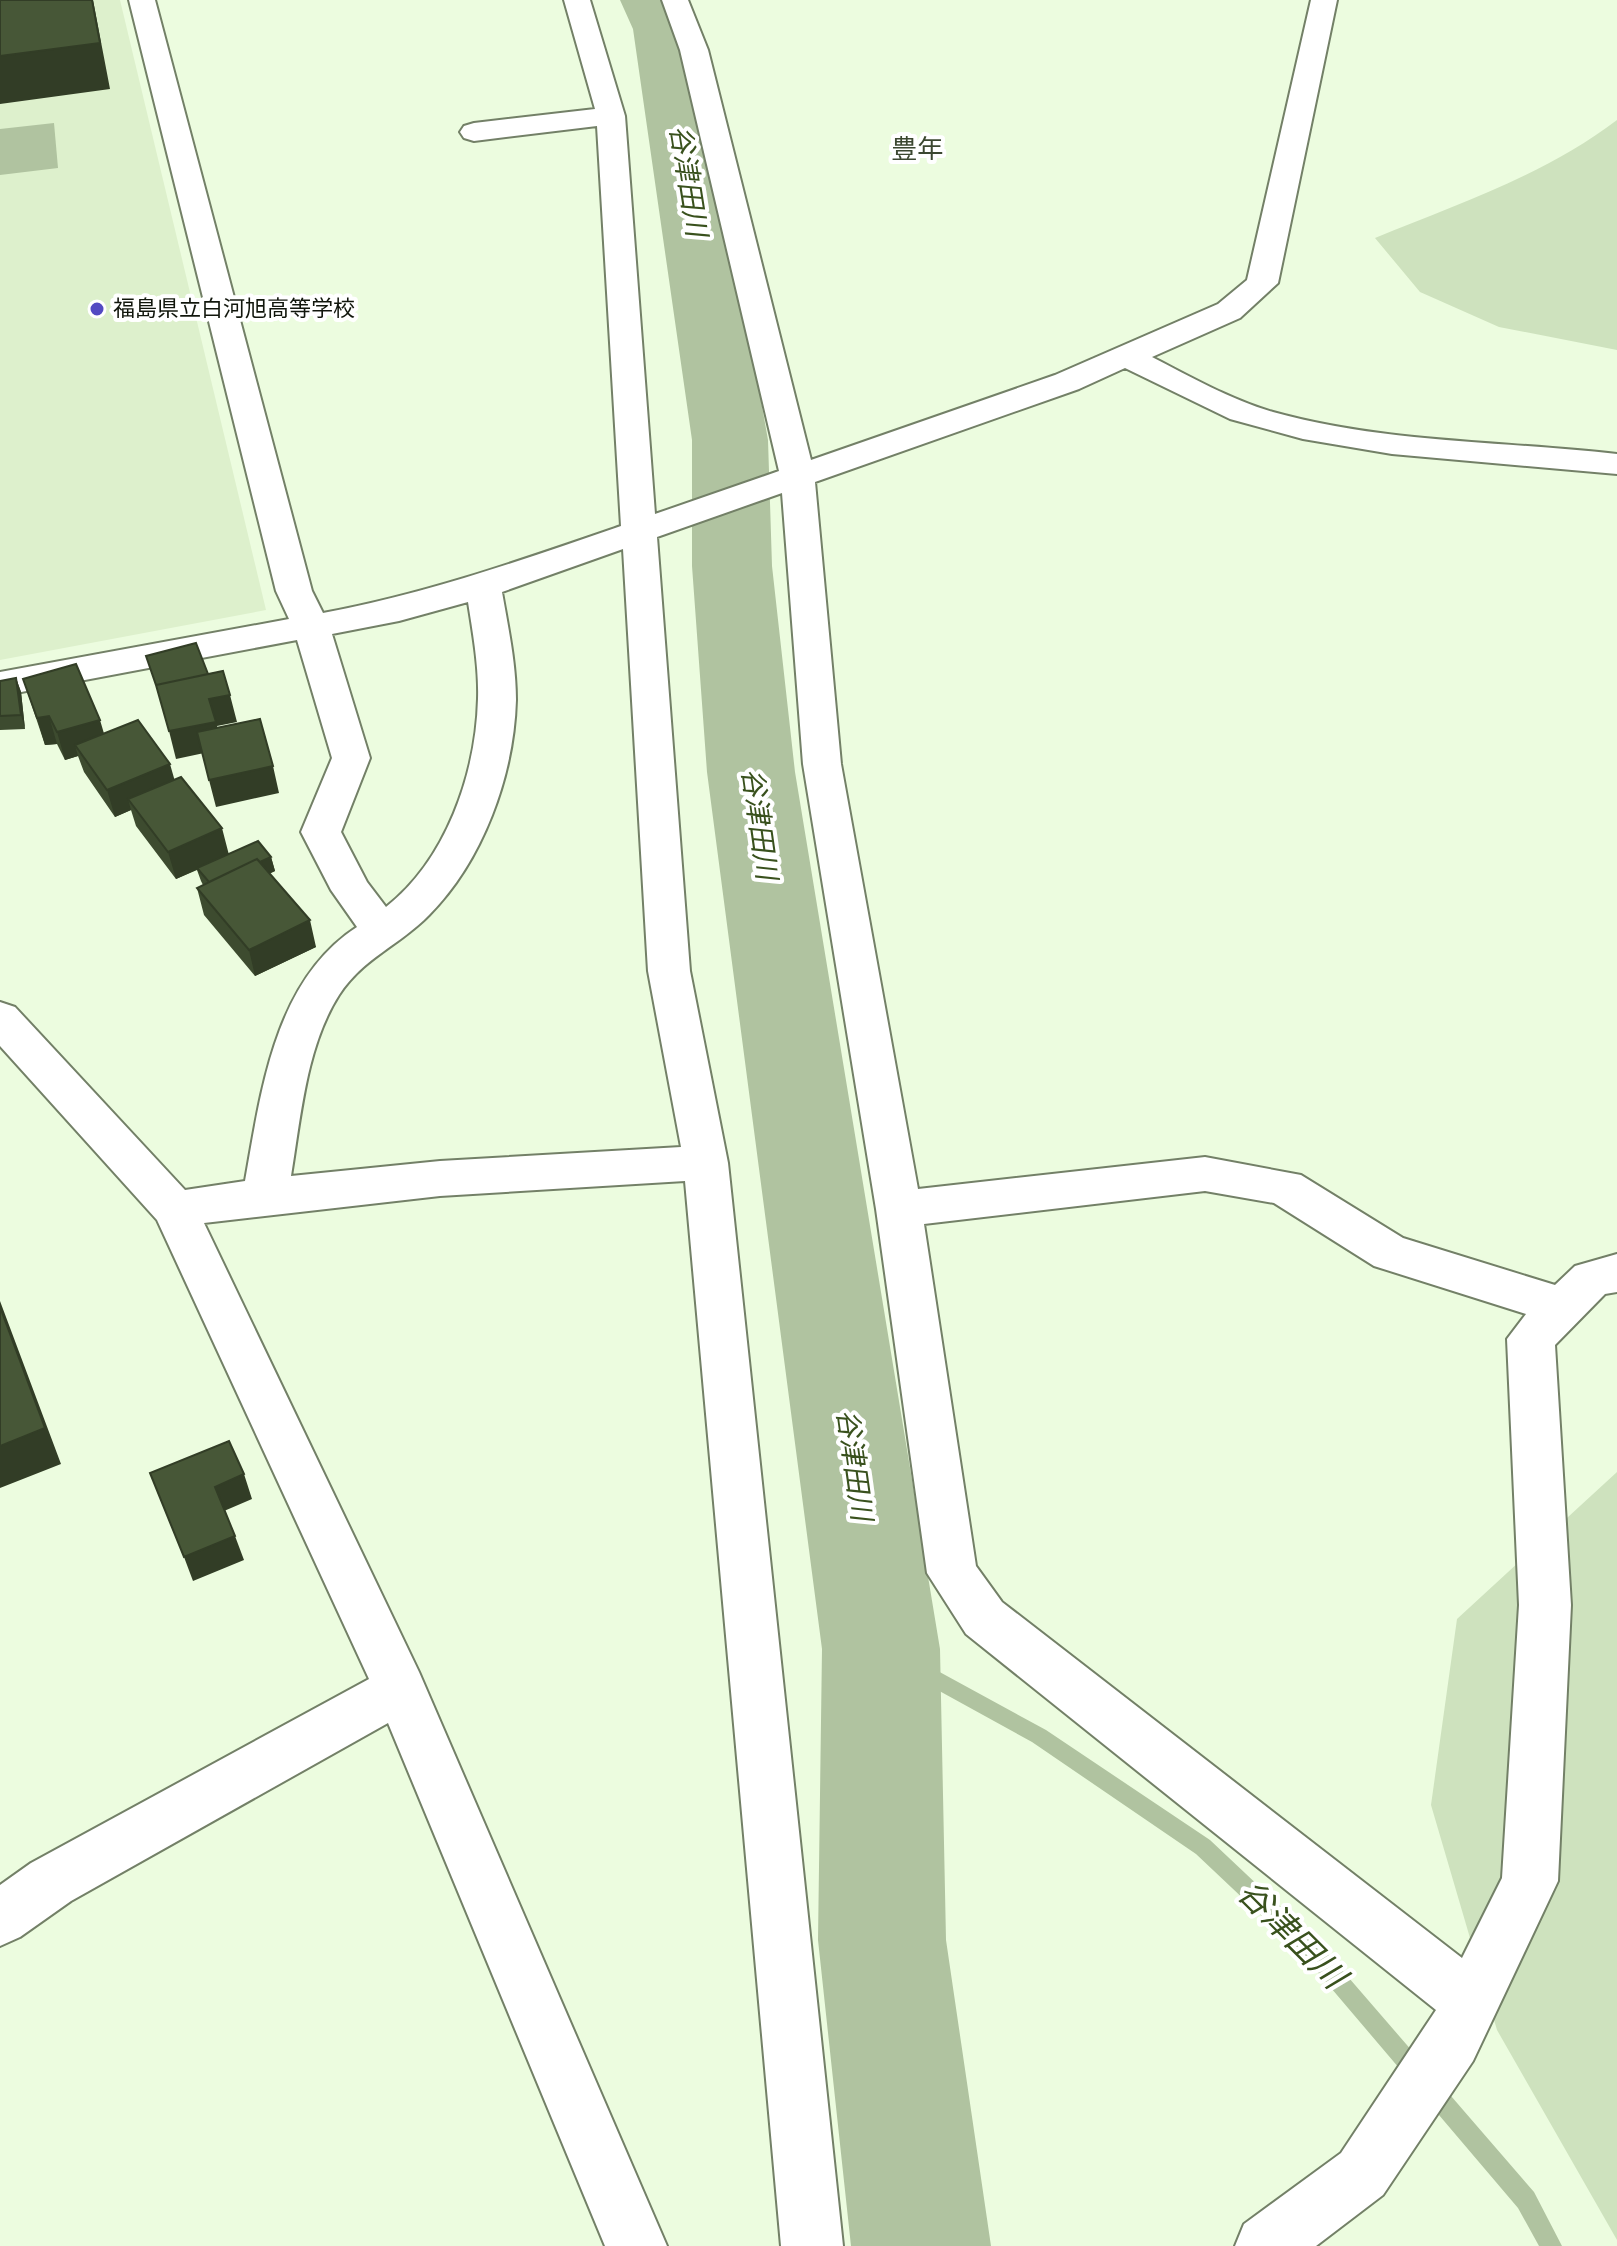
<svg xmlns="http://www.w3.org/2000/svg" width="1617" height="2246" font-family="'Source Sans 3','Noto Sans JP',sans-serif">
	<rect width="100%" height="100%" fill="#ecfcdf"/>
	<path fill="#ddf0cc" d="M51,0H120L266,610L0,660V9Z"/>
	<path fill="#cee2be" d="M1617,120V350L1499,327L1420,292L1375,238C1458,204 1545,175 1617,120Z
		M1617,1472V2240L1497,2030L1431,1805L1457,1619Z"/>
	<path fill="#b0c3a0" d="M54,123L58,168L0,175V129Z"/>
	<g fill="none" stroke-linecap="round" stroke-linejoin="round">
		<path fill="#b0c3a0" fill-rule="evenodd" d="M881,1640L1046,1730L1210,1840L1317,1941L1534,2192L1562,2246H1539L1518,2208L1303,1955L1196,1854L1032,1742L874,1655L872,1649L874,1643Z"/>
		<path fill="#b0c3a0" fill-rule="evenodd" d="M620,0H680L695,29L768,440L772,566L795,772L940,1649L946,1940L991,2246H851L818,1940L822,1649L707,772L692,566V440L633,29Z"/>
		<defs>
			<path id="minor" d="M129,0H155L312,591L323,613C426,594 522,560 621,526L597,126L474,141L464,138L460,132L464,126L474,123L595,109L564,0H590L625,116L655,514L779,471L680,50L662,0H688L708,50L811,460L1055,375L1218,304L1247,280L1311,0H1337L1278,283L1240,318L1152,357C1191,377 1231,400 1273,412C1384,443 1503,441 1617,454V474L1392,454L1303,439L1230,419L1125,368L1079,389L815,482L841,764L918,1189L1205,1157L1301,1175L1403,1238L1555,1285L1575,1266L1617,1254V1292L1605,1294L1555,1345L1571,1605L1558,1881L1473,2061L1383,2195L1316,2246H1235L1244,2224L1341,2153L1436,2010L966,1634L927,1573L876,1209L803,764L782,493L657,537L690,971L728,1163L843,2246H781L685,1181L440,1196L204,1223L419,1672L667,2246H605L388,1723L71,1901L20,1937L0,1946V1885L31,1863L369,1679L157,1220L0,1046V1002L15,1007L185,1190L245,1181C261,1092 274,981 357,927L331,890L301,832L332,758L297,640L0,696V672L289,619L276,591ZM623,549L648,971L681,1147L440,1161L291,1176C301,1116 306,1047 339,995C363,958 400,945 429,915C483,861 514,775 516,700C516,663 508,627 502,592ZM468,602C473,634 479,667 478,699C476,774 446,860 386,907L367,882L341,832L370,758L332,634L399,621ZM1205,1191L1274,1203L1374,1266L1526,1314L1507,1339L1519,1605L1502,1878L1462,1958L1002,1602L976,1566L924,1224Z"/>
		</defs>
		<use href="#minor" stroke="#738067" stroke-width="4"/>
		<use href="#minor" fill="#fff" fill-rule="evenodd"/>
	</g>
	<path fill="#3d4b2f" d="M16,678L21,692L25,729L0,730V681Z
		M23,679L174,780L229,854L271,857L275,871L269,874L316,947L255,976L204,915L197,888L203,885L201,881L197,870L176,879L136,826L131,810L115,817L84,772L78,756L65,760L57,744L45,745Z"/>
	<path fill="#323d26" d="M92,0H93L110,89L0,104V56Z
		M16,678L21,692L25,729L21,715Z
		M230,695L237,722L217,726L223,749L176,759L169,731L209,699Z
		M49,716L57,744L45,745L37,718Z
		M100,720L108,747L75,745L78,756L65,760L57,732Z
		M170,764L178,792L128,799L131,810L115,817L107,790Z
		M273,766L279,793L216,807L209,780Z
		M222,828L229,855L176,879L168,852Z
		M271,857L275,871L214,898L210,884Z
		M310,920L316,947L255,976L249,950Z
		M0,1301L61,1464L0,1488Z
		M244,1474L252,1499L224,1511L215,1487Z
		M235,1536L244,1560L193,1581L184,1557Z"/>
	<path fill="#475737" stroke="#323d26" stroke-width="2" d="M0,0H92L100,43L0,56Z
		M196,643L208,674L156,685L146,656Z
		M76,664L100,720L57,732L49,716L37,718L23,679Z
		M223,671L230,695L209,699L216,722L169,731L156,685Z
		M16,678L21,715L0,716V681Z
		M260,719L273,766L209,780L197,732Z
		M138,720L170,764L107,790L75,745Z
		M181,777L222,828L168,852L128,799Z
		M258,841L271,857L260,862L257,859L209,882L197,868Z
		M257,859L310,920L249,950L197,888Z
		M0,1307L45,1428L0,1446Z
		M229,1441L244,1474L215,1487L235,1536L184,1557L150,1473Z"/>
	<circle fill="#534ac2" stroke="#fff" stroke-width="3" cx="97" cy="309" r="8"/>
	<g text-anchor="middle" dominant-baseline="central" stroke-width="8" stroke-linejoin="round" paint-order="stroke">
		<g font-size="22" fill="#11160c" stroke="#fff" text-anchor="start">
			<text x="113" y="309">福島県立白河旭高等学校</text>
		</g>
		<g font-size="26" fill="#3b4730" stroke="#fff">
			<text x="917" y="149">豊年</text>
		</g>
		<g font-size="28" font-style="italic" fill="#39511d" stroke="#fff">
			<text transform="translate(688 181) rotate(81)">谷津田川</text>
			<text transform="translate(759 824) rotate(82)">谷津田川</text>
			<text transform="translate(854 1465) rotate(82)">谷津田川</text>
		</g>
		<g font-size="34" font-style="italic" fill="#39511d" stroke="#fff">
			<text transform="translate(1291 1935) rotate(45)">谷津田川</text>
		</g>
	</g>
</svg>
